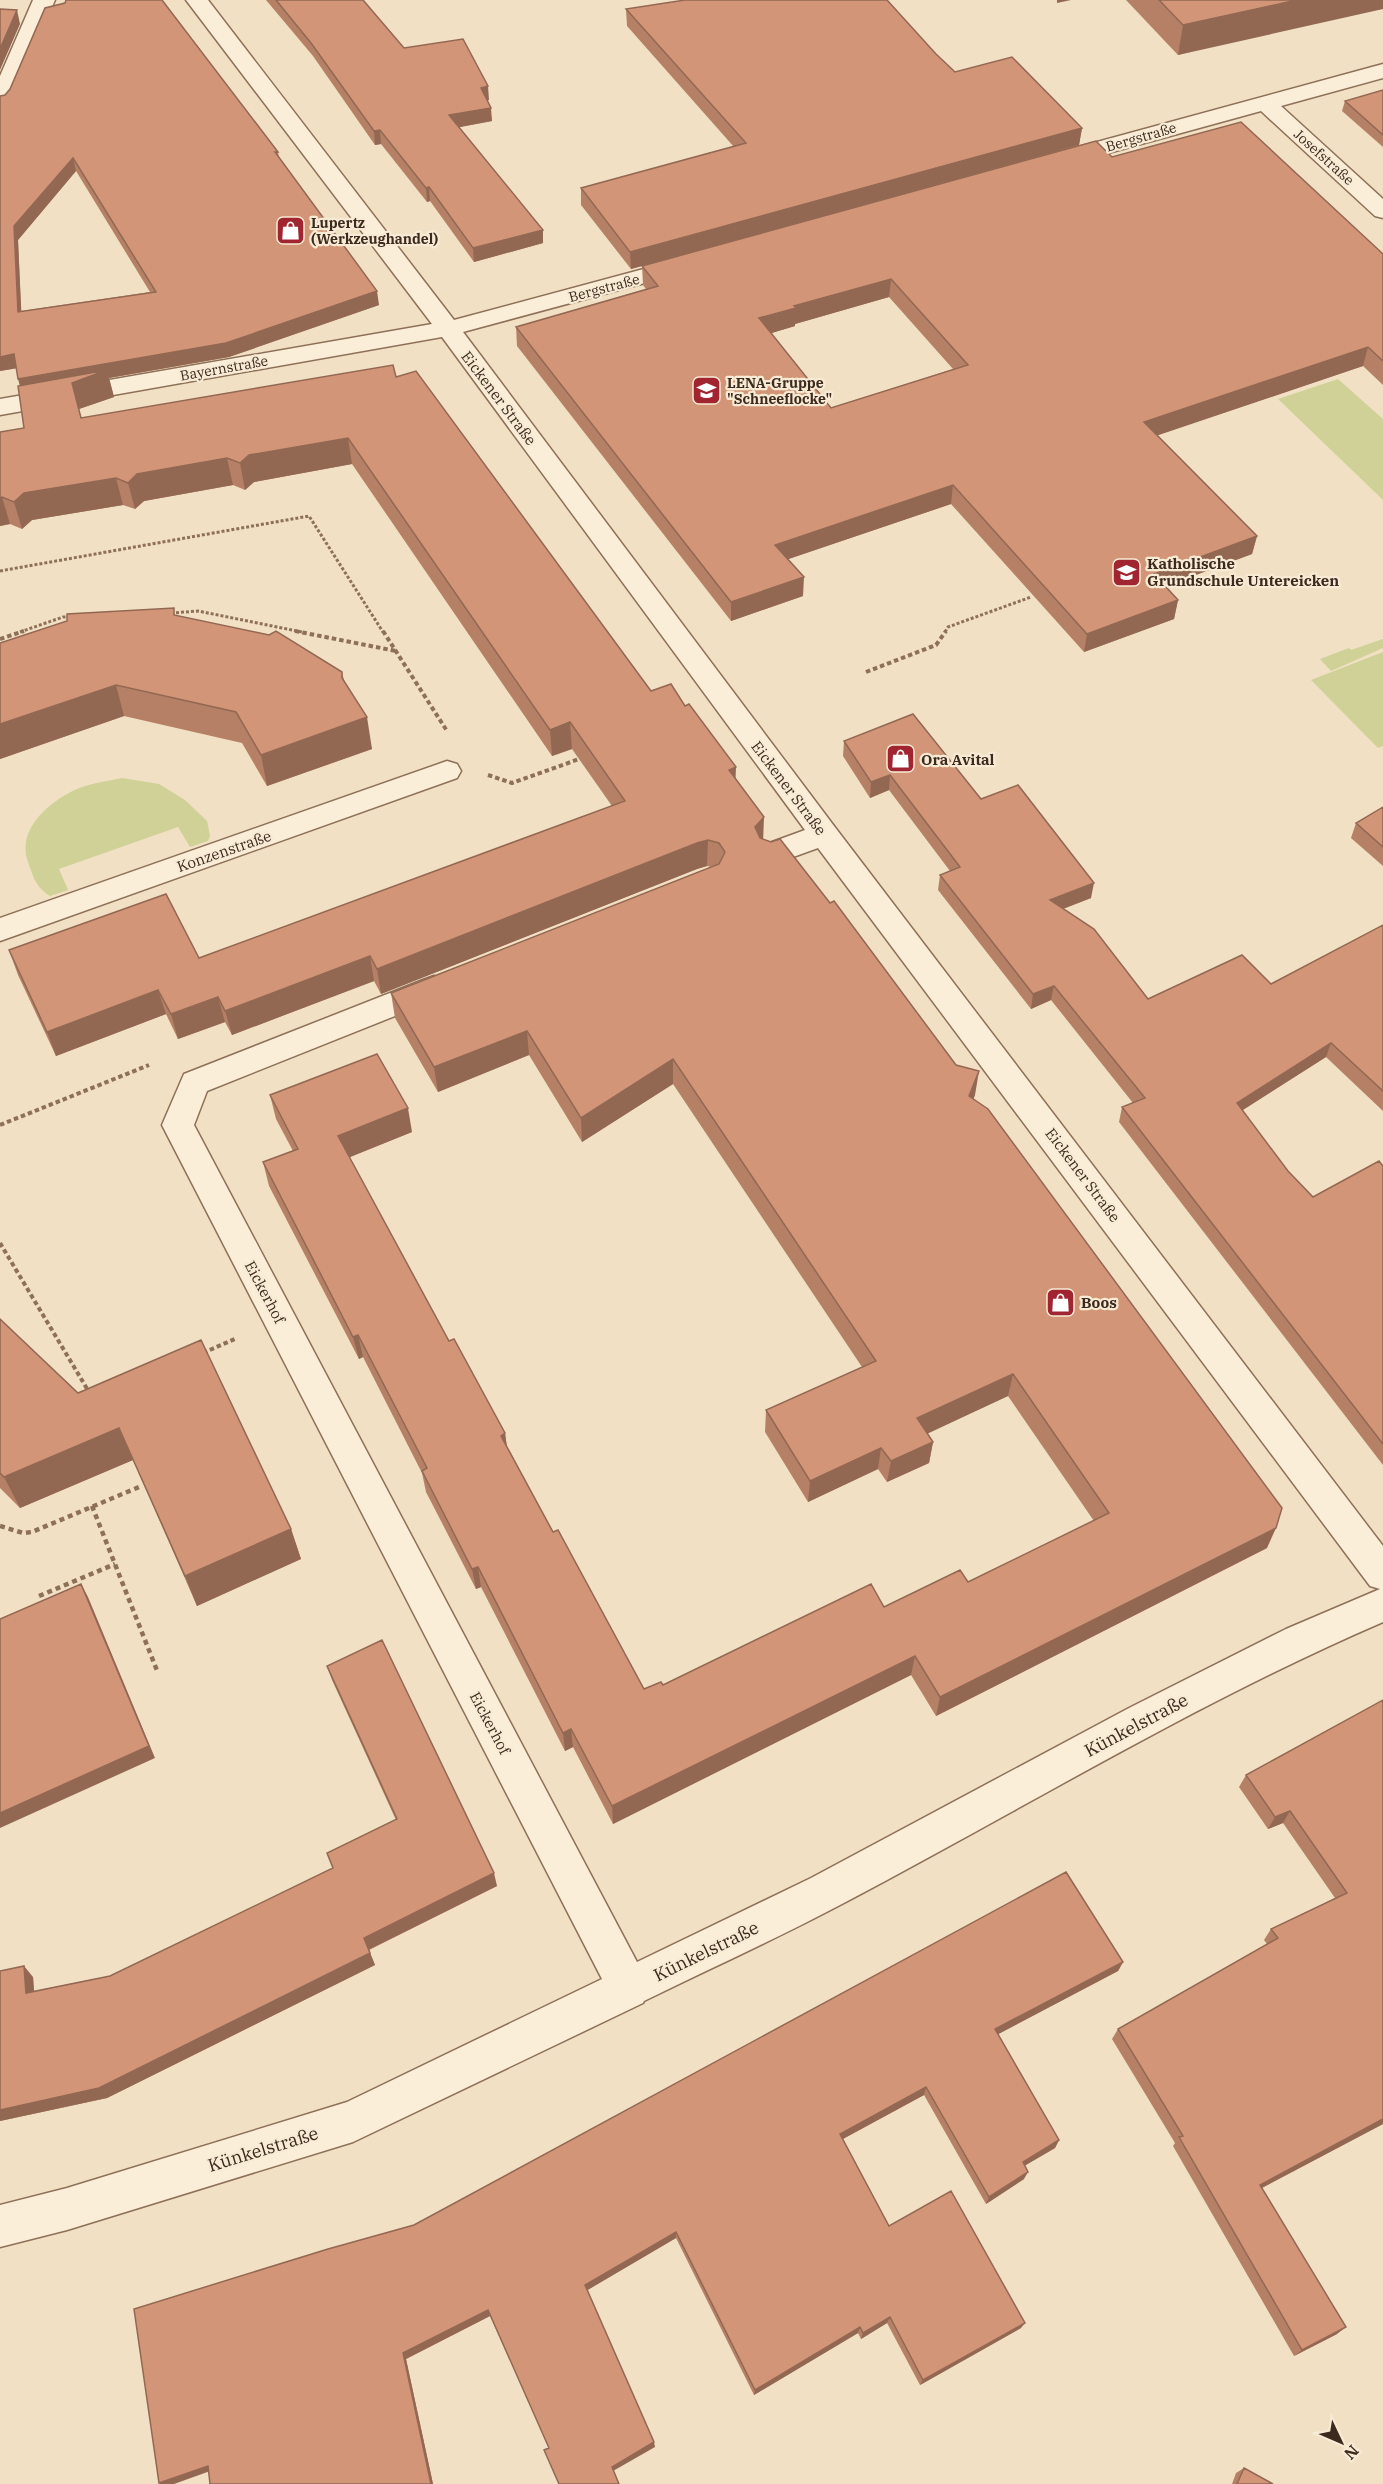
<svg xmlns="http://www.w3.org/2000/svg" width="1383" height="2484" font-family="'IBM Plex Serif',serif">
	<rect width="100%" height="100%" fill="#f1e0c4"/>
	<path fill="#cfd197" d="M1338,379L1383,419V500L1278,399Z
		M1383,639V648L1331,671L1320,659L1349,648L1351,650Z
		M1383,652V746L1378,748L1311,680Z
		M122,778L159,784L185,800L207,821L210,836L208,841L190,847L178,827L59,869L68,890L50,896C35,886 34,878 28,862C16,829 50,801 77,789C91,783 108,781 122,778Z"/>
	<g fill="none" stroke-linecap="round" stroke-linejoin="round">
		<defs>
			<path id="minor" d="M33,0H55L11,101L8,106L0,108V76Z
				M186,0H208L454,320L677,260L685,258L693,260L697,265L693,270L463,332L834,826L1383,1546V1622C1195,1703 1021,1810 840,1905C776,1939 709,1969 644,2001L643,2003L353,2142L67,2230L0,2247V2205L67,2188L347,2102L602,1979L162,1125L184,1074L423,980L434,976L445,980L449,988L445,996L207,1091L194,1125L637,1962L811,1878L1129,1708L1286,1629L1380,1589L1370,1586L818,848L771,865L761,862L756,854L761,846L805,830L442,337L0,415V399L432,324Z
				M1383,64V78L1281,106L1383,199V218L1375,216L1261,111L1061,166L1053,164L1050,159L1053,154Z
				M447,761L457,764L461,771L457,778L0,941V918Z"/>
		</defs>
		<use href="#minor" stroke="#8e7059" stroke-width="3"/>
		<path stroke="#8e7059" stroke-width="3" stroke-dasharray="3 2" stroke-linecap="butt" d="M0,571L309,516L383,632
			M171,613L198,611L302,632
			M20,632L63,617H71
			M945,632L948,627L1031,597"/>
		<path stroke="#8e7059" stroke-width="4" stroke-dasharray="4.5 3" stroke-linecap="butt" d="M295,631L396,651
			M383,631L447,731
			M0,639L24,631
			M866,672L936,645L946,631
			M488,775L512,783L582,758
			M0,1125L149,1065
			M0,1243L89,1392
			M203,1353L237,1338"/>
		<path stroke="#8e7059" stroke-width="4.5" stroke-dasharray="5 4" stroke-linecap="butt" d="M92,1506L158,1673
			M0,1526L23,1533L32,1532L139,1487
			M39,1596L115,1564"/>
		<use href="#minor" fill="#fbeed8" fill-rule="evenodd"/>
	</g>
	<path fill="#b58066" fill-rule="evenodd" d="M266,0H363L404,48L489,100H487L492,121L459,127L543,243L474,262L430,201L427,202L381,144L375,145L313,56Z
		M1126,0H1383L1178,55Z
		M626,9L936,54L955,72L1082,128L1079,145L1383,254V385L1363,366L1157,435L1257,536L1252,554L1166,586L1178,600L1174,619L1084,652L951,504L788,559L803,596L731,621L517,346L516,327L646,289L643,285L642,266L631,269L581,205V188L734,147L627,26ZM889,297L953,369L831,408L771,333L795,326V324Z
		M1383,90V147L1342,111L1345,101Z
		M5,95L278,152L279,158L379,305L229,357L109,378L114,397L79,409L81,418L396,377L651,691L685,706L735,778L763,839L975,1095L973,1098L1267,1548L936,1716L911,1675L613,1824L573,1747L565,1751L481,1587L476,1589L426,1492L422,1473L363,1357L359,1359L269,1186L263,1162L293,1151L276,1119L270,1095L412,1132L349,1157L449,1341L505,1433L507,1448L553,1532L644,1689L663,1685L884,1607L968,1582L1094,1521L1008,1396L927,1433L933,1442L929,1463L887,1482L878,1469L808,1502L765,1432L766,1410L862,1367L673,1084L582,1142L529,1055L438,1092L395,1018L391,993L711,867L707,866L697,869L381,994L374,981L232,1035L225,1022L178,1039L166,1014L56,1056L18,975L9,950L199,958L612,806L572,749L552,756L352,464L254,482L245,490L233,485L144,501L135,509L123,505L32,520L22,529L10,524L0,526V432L24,428L20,386L17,368L0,371ZM76,171L150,292L21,311L18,240Z
		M176,615L342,672L344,680L372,749L267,786L242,743L124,716L0,759V643Z
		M844,741L981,799L1091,898L1063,909L1148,999L1271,984L1383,925V1111L1326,1057L1242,1110L1288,1171L1313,1197L1383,1166V1465L1119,1122L1122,1107L1133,1103L1051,1000L1031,1009L938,890L940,875L950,871L889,790L870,798L843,756Z
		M1383,807V866L1351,838L1356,823Z
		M0,1319L78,1393L291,1529L301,1559L197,1606L133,1460L20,1508L0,1488Z
		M327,1666L497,1886L369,1950L375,1965L107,2098L0,2121V1971L33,1977L34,1991L110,1976L333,1868L396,1820L332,1680Z
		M1383,1700V2124L1262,2188L1337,2334L1294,2356L1173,2146L1175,2143L1112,2039L1118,2029L1267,1944L1264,1940L1271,1929L1335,1898L1283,1823L1268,1829L1239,1787L1246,1775Z
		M1123,1962L1118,1971L998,2034L1059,2140L1055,2148L1024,2166V2179L986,2204L924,2095L843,2139L889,2226L1021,2328L920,2385L887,2323L861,2339L858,2333L754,2395L676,2238L587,2290L655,2447L549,2448L490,2316L406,2359L433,2484H210L414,2225Z
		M1244,2468L1273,2484H1232L1236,2473Z"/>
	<path fill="#936853" d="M1057,0H1071L1057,3Z
		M1297,0H1383V9L1178,55L1183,25Z
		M17,10L20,24L0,70V49Z
		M488,86L489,100L482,102L481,88Z
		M491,108L492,121L450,129L449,115Z
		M1082,128L1079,145L631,269L630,252Z
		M380,130L381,144L375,145L374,131Z
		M73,158L76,171L18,240L22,326L18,312L14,226Z
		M429,187L430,201L427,202L426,188Z
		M543,230V243L474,262L473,248Z
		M891,279L889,297L795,324V326L759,337V318L794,306Z
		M377,291L379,305L229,357L109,378L114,397L79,409L22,393L18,379Z
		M1368,347L1363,366L1141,441L1144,422Z
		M14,354L18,368L0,371V357Z
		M348,438L352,464L254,482L245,490L240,463L249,455Z
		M227,458L233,485L144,501L135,509L128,483L137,474Z
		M116,478L123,505L32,520L22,529L14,502L24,493Z
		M953,485L951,504L774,564L775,545Z
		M2,497L10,524L0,526V498Z
		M1257,536L1252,554L1150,592L1154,574Z
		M804,577L803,596L731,621V602Z
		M1178,600L1174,619L1084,652L1087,634Z
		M116,685L124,716L0,759V724Z
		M367,717L372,749L267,786L261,755Z
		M570,722L572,749L552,756L550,730Z
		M736,767L735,793L729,770Z
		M890,775L889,790L870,798L871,782Z
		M764,817L763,843L755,827Z
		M708,840L707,866L697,869L381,994L377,969L697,843Z
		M1094,883L1091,898L1047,915L1050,900Z
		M370,956L374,981L232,1035L225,1011Z
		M1054,986L1051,1000L1031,1009L1033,994Z
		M158,990L166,1014L56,1056L47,1032Z
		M218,997L225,1022L178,1039L171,1014Z
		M527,1031L529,1055L438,1092L434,1067Z
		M1331,1043L1326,1057L1232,1117L1237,1103Z
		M673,1059V1084L582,1142L581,1118Z
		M979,1071L975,1095L966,1120L969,1096Z
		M408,1108L412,1132L343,1160L338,1136Z
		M358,1335L363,1357L359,1359L353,1337Z
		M1013,1374L1008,1396L914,1440L917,1418Z
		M119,1428L133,1460L20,1508L4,1477Z
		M505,1433L508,1455L501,1436Z
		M933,1442L929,1463L887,1482L891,1461Z
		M881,1448L878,1469L808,1502L810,1481Z
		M1276,1528L1267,1548L936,1716L940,1697Z
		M291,1529L301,1559L197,1606L185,1576Z
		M478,1567L481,1587L476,1589L472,1569Z
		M81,1584L88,1597L155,1758L0,1828V1813Z
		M915,1656L911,1675L613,1824L612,1806Z
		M571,1729L573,1747L565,1751L563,1733Z
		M1290,1811L1283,1823L1268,1829L1275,1817Z
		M494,1873L497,1886L368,1950L364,1938Z
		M370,1953L375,1965L107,2098L0,2121V2110Z
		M1123,1962L1118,1971L991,2038L995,2029Z
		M24,1966L33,1977L35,2004L26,1993Z
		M926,2087L924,2095L839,2141L840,2134Z
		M1383,2119V2124L1252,2193L1260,2185Z
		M1059,2140L1055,2148L1019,2169L1023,2162Z
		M1028,2172L1024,2179L986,2204L989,2197Z
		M676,2232V2238L586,2291L585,2285Z
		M488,2310L490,2316L406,2359L433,2484H431L403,2353Z
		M890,2317L887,2323L861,2339L863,2333Z
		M1025,2323L1021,2328L920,2385L923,2380Z
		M860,2327L858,2333L754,2395L755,2390Z
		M1346,2327L1337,2334L1294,2356L1302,2350Z
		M654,2442L655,2447L613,2471L612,2467Z
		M208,2466L213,2470L174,2484H160L159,2483Z"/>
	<path fill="#d29577" stroke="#936853" stroke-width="1.5" fill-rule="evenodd" d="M66,0H162L278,152H275L377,291L226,343L18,379L14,354L0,357V96L5,95L10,89L45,8L65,3ZM73,158L156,292L18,312L14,226Z
		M276,0H363L404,48L463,39L488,86L481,88L491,108L449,115L543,230L473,248L429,187L426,188L380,130L374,131L311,43Z
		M685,0H887L936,54L955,72L1012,57L1082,128L630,252L581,188L746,143L626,9Z
		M1159,0H1297L1183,25Z
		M0,9L17,10L0,49Z
		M1383,90V135L1345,101Z
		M1241,122L1383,254V361L1368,347L1144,422L1257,536L1154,574L1178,600L1087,634L953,485L775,545L804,577L731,602L516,327L658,286L642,266L1096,141L1112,157ZM891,279L968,365L831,408L759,318L796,308L794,306Z
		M393,365L396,377L416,371L651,691L671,684L685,706L689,704L736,767L729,770L764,817L755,827L760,838L771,842L780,839L830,903L834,901L956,1065L979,1071L969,1096L988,1109L1282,1508L1276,1528L940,1697L915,1656L612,1806L571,1729L563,1733L478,1567L472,1569L422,1471L427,1468L358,1335L353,1337L263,1162L298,1149L270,1095L377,1054L408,1108L338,1136L449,1341L454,1339L505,1433L501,1436L553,1532L558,1530L644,1689L661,1682L663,1685L871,1584L884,1607L960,1570L968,1582L1109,1513L1013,1374L917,1418L933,1442L891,1461L881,1448L810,1481L766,1410L876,1361L673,1059L581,1118L527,1031L434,1067L391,993L719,864L725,852L719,843L708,840L697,843L377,969L370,956L225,1011L218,997L171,1014L158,990L47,1032L9,950L166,894L199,958L625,801L570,722L550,730L348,438L249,455L240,463L227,458L137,474L128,483L116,478L24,493L14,502L2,497L0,498V432L24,428L18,386L107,370L72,383L81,418Z
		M174,608V615L269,635L276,631L342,672V678L367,717L261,755L236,712L116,685L0,724V643L67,621V614Z
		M913,714L981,799L1018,785L1094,883L1050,900L1094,929L1148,999L1242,955L1271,984L1383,925V1091L1331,1043L1237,1103L1288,1171L1313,1197L1379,1161L1383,1166V1444L1122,1107L1145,1098L1054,986L1033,994L940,875L960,867L890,775L871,782L844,741Z
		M1383,807V847L1356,823Z
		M0,1319L78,1393L201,1340L291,1529L185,1576L119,1428L4,1477L0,1473Z
		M81,1584L149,1746L0,1813V1619Z
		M382,1640L494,1873L364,1938L370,1953L99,2088L0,2110V1971L24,1966L26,1993L110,1976L333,1868L327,1853L397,1819L327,1666Z
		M1383,1700V2119L1260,2185L1346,2327L1302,2350L1179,2137L1183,2136L1118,2029L1278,1938L1271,1929L1347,1893L1290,1811L1275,1817L1246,1775Z
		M1066,1872L1123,1962L995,2029L1059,2140L1023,2162L1028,2172L989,2197L926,2087L840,2134L889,2226L951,2191L1025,2323L923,2380L890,2317L863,2333L860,2327L755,2390L676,2232L585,2285L654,2442L612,2467L619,2484H559L544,2450L549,2448L488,2310L403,2353L431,2484H210L208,2466L159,2483L134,2309L328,2249L414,2225Z
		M1244,2468L1273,2484H1237Z"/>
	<defs>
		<symbol id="shop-square" viewBox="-11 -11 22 22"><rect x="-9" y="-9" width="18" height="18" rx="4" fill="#a12431" stroke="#f8ebd5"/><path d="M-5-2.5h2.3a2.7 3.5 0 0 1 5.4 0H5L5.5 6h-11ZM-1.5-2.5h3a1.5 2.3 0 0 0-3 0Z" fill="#fff"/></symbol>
		<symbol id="school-square" viewBox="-11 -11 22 22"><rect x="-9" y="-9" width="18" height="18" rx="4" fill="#a12431" stroke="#f8ebd5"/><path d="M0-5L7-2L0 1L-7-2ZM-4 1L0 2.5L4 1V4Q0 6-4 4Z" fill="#fff"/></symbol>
	</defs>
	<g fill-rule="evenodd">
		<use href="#shop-square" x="274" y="214" width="33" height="33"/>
		<use href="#school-square" x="690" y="374" width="33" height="33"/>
		<use href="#school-square" x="1110" y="556" width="33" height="33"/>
		<use href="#shop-square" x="884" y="742" width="33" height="33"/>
		<use href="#shop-square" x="1044" y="1286" width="33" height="33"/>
	</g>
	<g text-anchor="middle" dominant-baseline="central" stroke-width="4.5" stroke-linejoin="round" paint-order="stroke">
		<g font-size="14" fill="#3d2a1e" stroke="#f8ebd5">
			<text transform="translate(1141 137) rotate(-16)">Bergstraße</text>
			<text transform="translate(1324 157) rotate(42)">Josefstraße</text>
			<text transform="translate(604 288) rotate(-15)">Bergstraße</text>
			<text transform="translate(224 368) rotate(-10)">Bayernstraße</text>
		</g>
		<g font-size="14" font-weight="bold" fill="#3d2a1e" stroke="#f8ebd5" text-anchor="start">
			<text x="311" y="223">Lupertz<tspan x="311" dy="16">(Werkzeughandel)</tspan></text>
			<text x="727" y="383">LENA-Gruppe<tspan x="727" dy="16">"Schneeflocke"</tspan></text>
		</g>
		<g font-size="15" fill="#3d2a1e" stroke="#f8ebd5">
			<text transform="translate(499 398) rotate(53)">Eickener Straße</text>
			<text transform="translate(789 788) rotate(53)">Eickener Straße</text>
			<text transform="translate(224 851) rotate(-19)">Konzenstraße</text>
			<text transform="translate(1083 1175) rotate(53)">Eickener Straße</text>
			<text transform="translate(265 1292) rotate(62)">Eickerhof</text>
			<text transform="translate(490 1723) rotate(62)">Eickerhof</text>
		</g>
		<g font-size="15" font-weight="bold" fill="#3d2a1e" stroke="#f8ebd5" text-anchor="start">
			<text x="1147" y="563">Katholische<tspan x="1147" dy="17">Grundschule Untereicken</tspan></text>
			<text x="921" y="759">Ora Avital</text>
			<text x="1081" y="1302">Boos</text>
		</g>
		<g font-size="18" fill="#3d2a1e" stroke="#f8ebd5">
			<text transform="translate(1136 1725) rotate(-28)">Künkelstraße</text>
			<text transform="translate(706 1951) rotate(-26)">Künkelstraße</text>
			<text transform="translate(263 2149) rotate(-17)">Künkelstraße</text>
		</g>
	</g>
	<g transform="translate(1341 2442) rotate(134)" stroke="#f8ebd5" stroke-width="4.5" paint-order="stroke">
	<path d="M0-4.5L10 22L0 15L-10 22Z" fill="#3d2a1e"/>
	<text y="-9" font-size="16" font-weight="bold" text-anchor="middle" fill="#3d2a1e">N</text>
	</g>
</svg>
